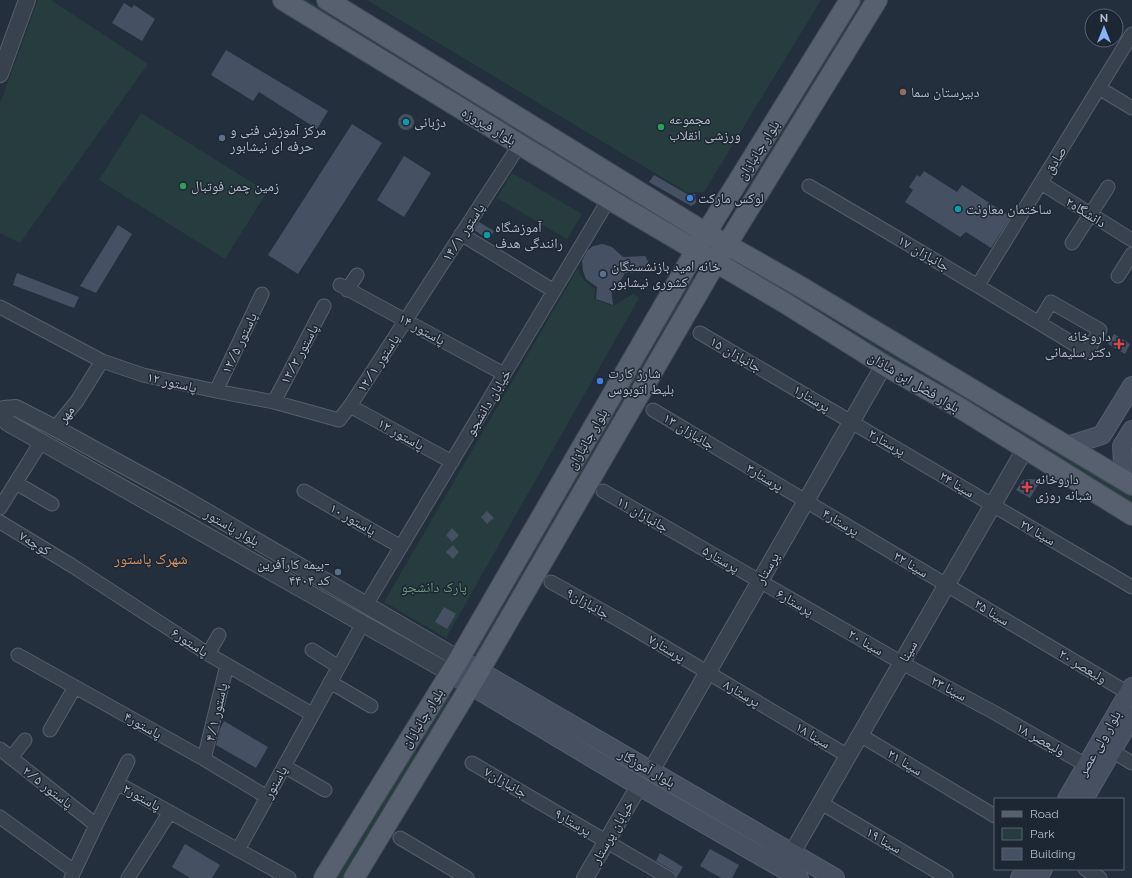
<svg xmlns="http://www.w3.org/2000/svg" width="1132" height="878" font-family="Raleway,'Noto Naskh Arabic',sans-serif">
	<rect width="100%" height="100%" fill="#242f3e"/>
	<path fill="#263c3f" d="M38,0H51L148,64L20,243L0,233V104Z
		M306,0H308L684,228L681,233L304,2Z
		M367,0H821L704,192L688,193Z
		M861,0H867L737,215L731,216Z
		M141,113L267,192L225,259L99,180Z
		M512,173L582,214L567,239L497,198Z
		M578,268C581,278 586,284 595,289L594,299L613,306L633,294L639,298L446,638L384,602Z
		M689,277L695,280L476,656L471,650Z
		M820,312L1132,496V504L845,331L820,314Z
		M444,693L451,697L425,741L420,736Z
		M414,748L417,750L416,755L344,878H335Z"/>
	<path fill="#455162" d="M124,3L132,8L134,5L155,19L142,41L112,23Z
		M226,50L328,111L317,129L259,92L253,101L211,75Z
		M398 122a8 8 0 1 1 16 0a8 8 0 1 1-16 0Z
		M352,124L382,143L298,274L268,255Z
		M404,156L431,173L404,217L377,200Z
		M924,171L957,192L962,185L1011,217L991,248L966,232L960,237L905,202L913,190L909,187L917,175L920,177Z
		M654,175L687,194H695L696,203L691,206L649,182Z
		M479,222L494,231L489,240L474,230Z
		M118,225L132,234L96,293L80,286Z
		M603,244L612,247L623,257L645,256L649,263L646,272L625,273L621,280L611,287L613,305L596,299L597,287L586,279L583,271L582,261L587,251L593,246Z
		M17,273L79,297L74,308L13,285Z
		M1114,334L1130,344L1125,354L1108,344Z
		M1030,479L1041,480L1030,498L1016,490L1023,480Z
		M487,511L494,518L487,524L481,517Z
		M452,528L459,535L452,542L446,535Z
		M453,545L459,552L453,559L446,552Z
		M444,607L456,614L447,629L435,622Z
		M224,721L268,747L256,768L216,745L220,729Z
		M185,844L220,865L212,878H190L172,867Z
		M710,849L739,865L732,878H721L700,866Z
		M660,853L683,867L677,877L673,871L656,861Z"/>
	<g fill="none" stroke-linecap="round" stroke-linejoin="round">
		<defs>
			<path id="minor" d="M1099,88L1132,108
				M1041,183L1132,240
				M809,186C902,240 995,296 1087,352L1100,330L1051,302L1039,322
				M461,234L554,291
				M1072,243L1108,187
				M1118,276L1132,254
				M340,285L504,374
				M978,285L1132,34
				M347,290L357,275
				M0,307L102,361L143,375L216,391L274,402L339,420L350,406L520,144
				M700,333L1132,587
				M216,391L262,294
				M274,402L324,306
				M350,406L452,462
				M653,410L1128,693
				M55,428L77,401L102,361
				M16,483L52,504
				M304,491L401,547
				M603,491L902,663L995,713L1086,765
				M0,508L41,442
				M0,522L71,565L208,654L312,714
				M551,582L626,624L848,756
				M366,605L609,199
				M312,650L339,667
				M208,654L219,635
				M18,655L204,759L267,797
				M330,682L371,706
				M50,730L75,687
				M860,735L995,816
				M0,749L96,825
				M1112,751L1132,763
				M11,758L25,740
				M204,759L227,665
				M472,763L669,878
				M284,766L325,790
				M117,783L289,878
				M821,803L946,877
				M0,817L74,871
				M400,838L467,878
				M238,850L363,623
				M1085,869L1100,878
				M71,878L96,825L128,761
				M128,878L170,812"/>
			<path id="tertiary" d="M0,74L27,0
				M0,411L4,409L16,408L55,428L183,498L459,659
				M0,414L8,423C155,507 304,589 450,673
				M651,771L884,365
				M792,853L1025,449
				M585,878L639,786"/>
			<path id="secondary" d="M1067,446L1102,435L1132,386
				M1124,480L1122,446L1132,430
				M459,659L835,878
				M450,673L639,786L799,878
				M1067,799L1132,687
				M1084,799L1132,716
				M1020,878L1026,869
				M1038,878L1043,869"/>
			<path id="primary" d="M283,0L609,199L785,303L884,365L960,408L1132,515
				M327,0L706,233L796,284L1132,485
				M324,878L459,659L706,233L850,0
				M354,878L471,685L716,262L877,0"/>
		</defs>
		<use href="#minor" stroke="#565f6c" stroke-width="15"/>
		<use href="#tertiary" stroke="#565f6c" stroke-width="18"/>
		<use href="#secondary" stroke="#565f6c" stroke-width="20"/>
		<use href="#primary" stroke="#414a57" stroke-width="22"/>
		<use href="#minor" stroke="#38414e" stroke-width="13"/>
		<use href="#tertiary" stroke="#38414e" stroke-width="16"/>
		<use href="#secondary" stroke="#465061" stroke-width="18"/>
		<use href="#primary" stroke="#56606e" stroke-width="20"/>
	</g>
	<circle fill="#8d6e63" stroke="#1d2633" stroke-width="1.5" cx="903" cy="92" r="4"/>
	<g fill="#0f9aa8" stroke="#1d2633" stroke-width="1.5">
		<circle cx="406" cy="122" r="4"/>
		<circle cx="958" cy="209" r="4"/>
		<circle cx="487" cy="235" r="4"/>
	</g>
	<g fill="#2e9e5b" stroke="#1d2633" stroke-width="1.5">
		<circle cx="661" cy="127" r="4"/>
		<circle cx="183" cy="186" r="4"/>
	</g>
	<g fill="#5c6f8a" stroke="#1d2633" stroke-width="1.5">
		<circle cx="222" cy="138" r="4"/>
		<circle cx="603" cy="274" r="4"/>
		<circle cx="338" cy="572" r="4"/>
	</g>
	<g fill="#3f7fe0" stroke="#1d2633" stroke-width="1.5">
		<circle cx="690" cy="198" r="4"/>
		<circle cx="600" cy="381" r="4"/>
	</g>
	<g fill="#e0444e" stroke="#1d2633" stroke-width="1.5">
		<path d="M1117 338h4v4h4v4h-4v4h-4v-4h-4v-4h4z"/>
		<path d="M1025 481h4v4h4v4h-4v4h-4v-4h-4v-4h4z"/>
	</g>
	<g text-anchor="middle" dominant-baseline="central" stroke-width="3" stroke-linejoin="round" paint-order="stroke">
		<g font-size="14" fill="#b4bcc9" stroke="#1d2633" text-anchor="start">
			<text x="911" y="92">دبیرستان سما</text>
			<text x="669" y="119">مجموعه<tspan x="669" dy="16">ورزشی انقلاب</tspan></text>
			<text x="414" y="122">دژبانی</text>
			<text x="230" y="130">مرکز آموزش فنی و<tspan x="230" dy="16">حرفه ای نیشابور</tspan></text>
			<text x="191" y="186">زمین چمن فوتبال</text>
			<text x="698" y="198">لوکس مارکت</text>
			<text x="966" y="209">ساختمان معاونت</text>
			<text x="495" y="227">آموزشگاه<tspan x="495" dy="16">رانندگی هدف</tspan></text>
			<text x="611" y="266">خانه امید بازنشستگان<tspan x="611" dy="16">کشوری نیشابور</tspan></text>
			<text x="1111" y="336" text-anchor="end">داروخانه<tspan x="1111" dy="16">دکتر سلیمانی</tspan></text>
			<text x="608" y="373">شارژ کارت<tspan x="608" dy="16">بلیط اتوبوس</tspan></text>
			<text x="1035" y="479">داروخانه<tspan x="1035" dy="16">شبانه روزی</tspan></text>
			<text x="330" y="564" text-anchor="end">بیمه کارآفرین-<tspan x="330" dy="16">کد ۴۴۰۴</tspan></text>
		</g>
		<g font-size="14" fill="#b4bcc9" stroke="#1d2633">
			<text transform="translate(489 126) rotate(31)">بلوار فیروزه</text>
			<text transform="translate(758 150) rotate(-58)">بلوار جانبازان</text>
			<text transform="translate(1055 160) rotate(-58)">صادق</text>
			<text transform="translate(1086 212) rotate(32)">دانشگاه۲</text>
			<text transform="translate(463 232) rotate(-57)">پاستور ۱۴/۱</text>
			<text transform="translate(924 253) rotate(30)">جانبازان ۱۷</text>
			<text transform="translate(422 329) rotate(29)">پاستور ۱۴</text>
			<text transform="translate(239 343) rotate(-65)">پاستور ۱۲/۵</text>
			<text transform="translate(299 354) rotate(-62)">پاستور ۱۲/۳</text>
			<text transform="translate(736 354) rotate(30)">جانبازان ۱۵</text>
			<text transform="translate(378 363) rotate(-57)">پاستور ۱۲/۱</text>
			<text transform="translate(172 382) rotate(13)">۱۲ پاستور</text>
			<text transform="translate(914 382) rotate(31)">بلوار فضل ابن شاذان</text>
			<text transform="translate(812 398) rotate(31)">پرستار۱</text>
			<text transform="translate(488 402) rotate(-59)">خیابان دانشجو</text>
			<text transform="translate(66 414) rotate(-52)">مهر</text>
			<text transform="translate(689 431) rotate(31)">جانبازان ۱۳</text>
			<text transform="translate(401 434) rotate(29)">پاستور ۱۲</text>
			<text transform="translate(587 439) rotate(-60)">بلوار جانبازان</text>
			<text transform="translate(887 442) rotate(30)">پرستار۲</text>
			<text transform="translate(765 477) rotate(31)">پرستار۳</text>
			<text transform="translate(957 484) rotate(31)">سینا ۲۴</text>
			<text transform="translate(643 514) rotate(30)">جانبازان ۱۱</text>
			<text transform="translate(353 519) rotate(30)">پاستور ۱۰</text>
			<text transform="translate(841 522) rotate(31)">پرستار۴</text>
			<text transform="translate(232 527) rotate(30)">بلوار پاستور</text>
			<text transform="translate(1038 532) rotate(30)">سینا ۲۷</text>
			<text transform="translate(35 543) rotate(31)">کوچه۷</text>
			<text transform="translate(721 559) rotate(30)">پرستار۵</text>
			<text transform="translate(911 564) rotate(31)">سینا ۲۲</text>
			<text transform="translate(767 568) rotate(-60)">پرستار</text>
			<text transform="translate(795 602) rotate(30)">پرستار۶</text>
			<text transform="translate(588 603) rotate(30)">جانبازان۹</text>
			<text transform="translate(992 612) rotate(31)">سینا ۲۵</text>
			<text transform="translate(190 642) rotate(33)">پاستور۶</text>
			<text transform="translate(866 642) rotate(30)">سینا ۲۰</text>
			<text transform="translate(667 648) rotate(31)">پرستار۷</text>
			<text transform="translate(908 651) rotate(-60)">سینا</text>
			<text transform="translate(1083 666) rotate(31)">ولیعصر ۲۰</text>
			<text transform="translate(949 688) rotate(28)">سینا ۲۳</text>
			<text transform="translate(742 693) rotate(31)">پرستار۸</text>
			<text transform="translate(216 712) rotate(-77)">پاستور ۴/۱</text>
			<text transform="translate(422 718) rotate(-58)">بلوار جانبازان</text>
			<text transform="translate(143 725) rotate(29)">پاستور۴</text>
			<text transform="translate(813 735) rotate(31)">سینا ۱۸</text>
			<text transform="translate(1041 739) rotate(29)">ولیعصر ۱۸</text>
			<text transform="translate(1099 743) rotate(-60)">بلوار ولی عصر</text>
			<text transform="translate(905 762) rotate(31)">سینا ۲۱</text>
			<text transform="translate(647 768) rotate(30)">بلوار آموزگار</text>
			<text transform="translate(275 782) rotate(-61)">پاستور</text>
			<text transform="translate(506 782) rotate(30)">جانبازان۷</text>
			<text transform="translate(48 787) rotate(38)">پاستور ۲/۵</text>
			<text transform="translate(142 797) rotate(29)">پاستور۲</text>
			<text transform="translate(573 822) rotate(30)">پرستار۹</text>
			<text transform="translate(612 832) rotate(-60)">خیابان پرستار</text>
			<text transform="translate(884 840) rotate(30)">سینا ۱۹</text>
		</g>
		<g font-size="14" fill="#6b9a76" stroke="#1d2633">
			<text x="434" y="587">پارک دانشجو</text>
		</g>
		<g font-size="15" fill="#d59563" stroke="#1d2633">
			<text x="151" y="559">شهرک پاستور</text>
		</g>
	</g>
	<rect x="994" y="798" width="130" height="72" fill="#1d2633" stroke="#59626f"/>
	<rect x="1002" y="811" width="20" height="6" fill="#56606e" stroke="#59626f"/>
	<text x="1030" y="818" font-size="12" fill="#b4bcc9">Road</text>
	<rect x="1002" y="828" width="20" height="12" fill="#263c3f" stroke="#59626f"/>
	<text x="1030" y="838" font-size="12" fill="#b4bcc9">Park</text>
	<rect x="1002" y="848" width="20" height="12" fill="#455162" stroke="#59626f"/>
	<text x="1030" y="858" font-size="12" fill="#b4bcc9">Building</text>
	<g transform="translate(1104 28)"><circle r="19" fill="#1d2633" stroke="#59626f"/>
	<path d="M0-3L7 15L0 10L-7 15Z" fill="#8ab4f8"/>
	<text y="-6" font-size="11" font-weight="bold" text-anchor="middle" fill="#b4bcc9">N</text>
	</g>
</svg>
